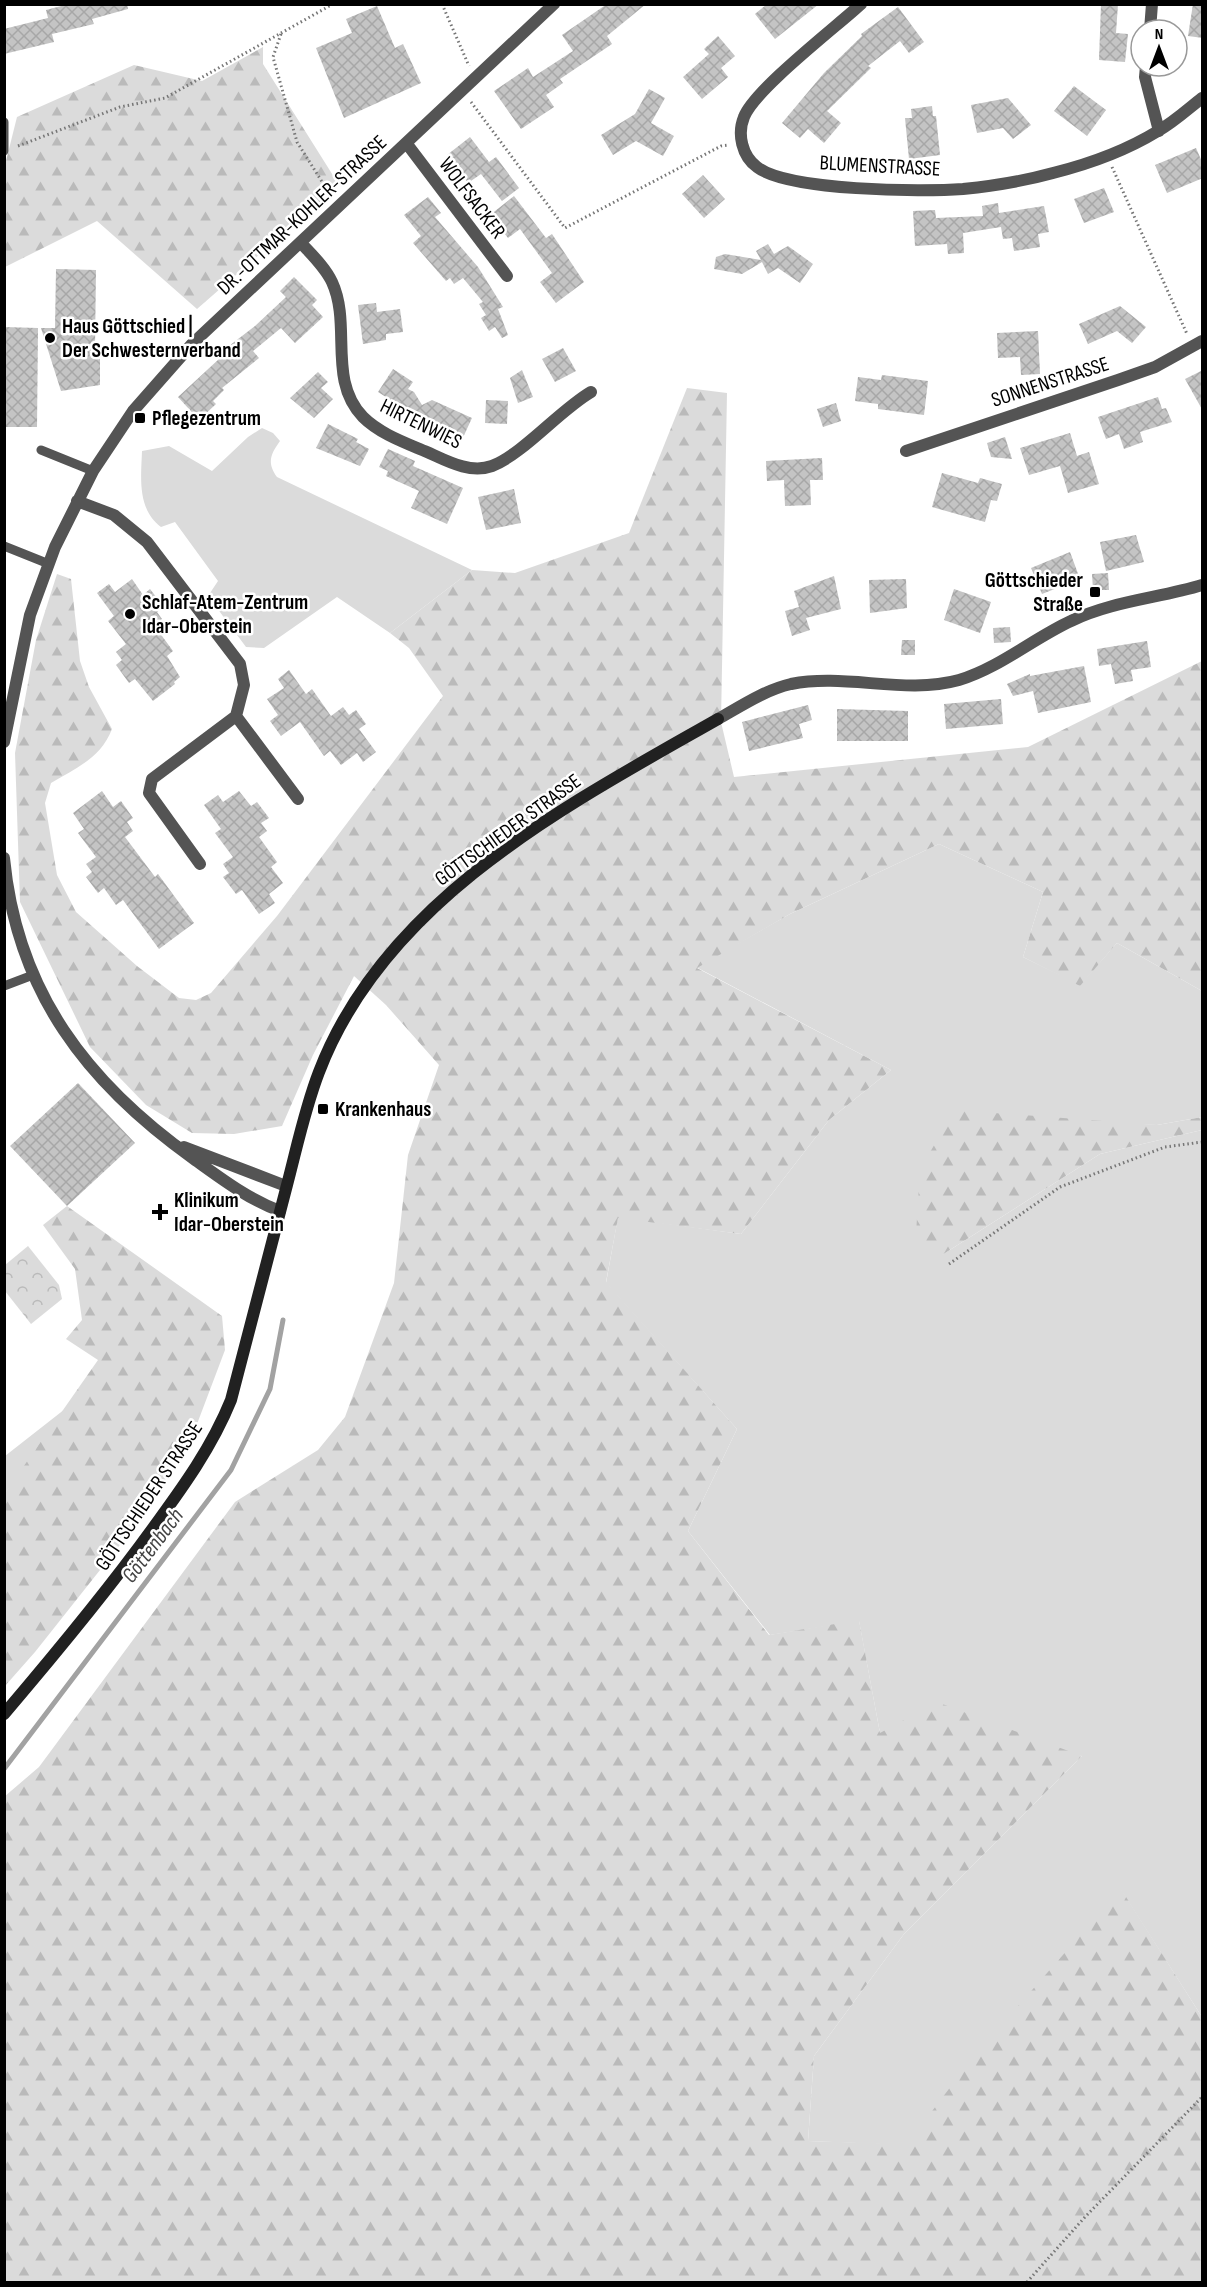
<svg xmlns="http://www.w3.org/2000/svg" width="1207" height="2287" font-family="'Sofia Sans Condensed',sans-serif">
	<defs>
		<pattern id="forest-firs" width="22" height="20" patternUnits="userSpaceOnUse" patternTransform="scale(1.5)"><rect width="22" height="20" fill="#dbdbdb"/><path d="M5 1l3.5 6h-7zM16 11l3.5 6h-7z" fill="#bababa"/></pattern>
		<pattern id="park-crowns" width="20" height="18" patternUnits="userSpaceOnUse" patternTransform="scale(1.5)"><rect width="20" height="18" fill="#dbdbdb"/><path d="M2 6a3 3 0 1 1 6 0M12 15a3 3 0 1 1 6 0" fill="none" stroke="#bababa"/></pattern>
		<pattern id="building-cross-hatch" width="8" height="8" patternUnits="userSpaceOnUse" patternTransform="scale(1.5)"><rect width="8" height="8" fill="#c4c4c4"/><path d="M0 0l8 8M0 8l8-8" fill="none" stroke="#a7a7a7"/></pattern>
	</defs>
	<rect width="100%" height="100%" fill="#fff"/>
	<path fill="#dbdbdb" d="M262,428L273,433L280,441C270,455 267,463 277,477L472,570L390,633L337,597L264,648L246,647L208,596L218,581L175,522L161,527C137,509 141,478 142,451L169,446L212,471L248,437Z
		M939,844L1043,892L1023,957L1080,985L1117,943L1202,991V1117L1157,1125L1100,1123L942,1255L1100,1154L1202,1130V2017L1121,1890L907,2145L808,2141L814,2056L904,1934L1082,1756L880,1733L859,1621L770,1635L688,1531L737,1429L606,1283L618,1217L741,1234L829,1120L891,1070L696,967L790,914Z
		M65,1409L14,1482L5,1493V1456Z"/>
	<path fill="url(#forest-firs)" d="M263,47V64L339,185L197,309L97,221L5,267V165L17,117L134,65L202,81Z
		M687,388L727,393L721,722L734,777L1028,747L1202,661V991L1117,943L1080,986L1023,957L1043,892L939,844L790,914L697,968L891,1070L829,1120L741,1234L618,1218L606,1282L737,1429L688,1531L769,1635L859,1620L880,1733L937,1702L1082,1756L904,1934L814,2056L808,2141L907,2144L974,2056L1121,1889L1202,2017V2282H5L4,1797L39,1767L235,1502L318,1450L345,1417L394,1283L408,1155L439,1065L386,1005L354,976L313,1055L282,1126L234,1134L192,1133L146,1105L90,1047L20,902L15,753L36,640L57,574L71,579L80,661L89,687L112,729C101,758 76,768 51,783L45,803L57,875L76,912L137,966L179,998L196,1000L211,993L277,916L443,696L409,648L390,633L472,570L515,573L629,533Z
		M954,1110L1157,1125L1202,1117V1130L1100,1154L942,1255L916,1234L920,1170Z
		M67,1206L222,1316L225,1350L194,1432L146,1512L35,1652L5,1686V1493L98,1360L66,1339L82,1320L75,1269L43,1225Z"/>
	<path fill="url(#park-crowns)" d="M28,1246L59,1285L62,1299L31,1324L5,1291V1265Z"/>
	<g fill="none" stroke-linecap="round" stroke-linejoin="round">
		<path stroke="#a2a2a2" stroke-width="5" d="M4,1769L231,1470L270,1389L283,1320"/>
	</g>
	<path fill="url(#building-cross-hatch)" d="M69,4H127L128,9L92,19L94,24L52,34L54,42L4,54V29L48,18L46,10Z
		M607,4H646L607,36L612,44L560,79L563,83L546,95L554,107L521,129L494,91L528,68L533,77L573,51L562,35Z
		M767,4H819L775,39L755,14Z
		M1101,4H1118L1116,33L1128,34L1125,62L1099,60Z
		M1193,4H1203V38L1188,36Z
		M377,6L395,48L403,44L421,83L344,118L316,48L352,33L346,19Z
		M898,7L924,42L909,53L900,41L868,66L871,68L827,111L841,123L824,143L808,129L800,138L782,123L824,73L862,36L861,34Z
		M718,36L735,56L721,68L728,77L702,99L683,77L709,54L704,49Z
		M1074,86L1106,110L1087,136L1054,111Z
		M649,89L665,98L651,123L674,136L663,156L636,141L613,155L601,135L635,114Z
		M1008,98L1031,125L1013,139L1003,128L977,133L971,105Z
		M932,106L933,116H936L940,155L909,159L905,118H912L911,109Z
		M470,137L489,162L496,157L519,188L502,201L481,174L468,183L447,155Z
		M1196,148L1203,164V178L1167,193L1155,165Z
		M703,175L725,199L704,218L682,194Z
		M1104,188L1114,212L1084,223L1074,199Z
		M514,196L546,238L552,234L584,282L556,303L540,282L552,273L520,229L508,238L490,215Z
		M428,197L441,213L435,217L478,267L503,307L498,309L508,335L502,338L495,327L489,331L481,318L486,315L479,304L483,302L463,278L454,284L450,278L446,281L413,243L421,236L404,215Z
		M998,203L999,213L1044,206L1049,232L1038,234L1040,247L1014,251L1012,238L1003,239L1001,227L963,233L964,253L948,254L947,244L915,246L913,211L935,210L936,218L983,216L982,206Z
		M768,244L774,254L788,246L813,264L800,283L778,268L768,274L762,262L742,274L714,269L716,257L725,254L761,260L756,251Z
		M56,269L96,270L95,348H100V385L61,391L41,328H55Z
		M294,277L317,300L312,305L323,317L295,343L281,328L253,351L259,358L222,388L224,390L213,401L216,404L199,420L178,397L219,359L216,356L255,326L286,297L280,291Z
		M376,303L377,312L400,309L403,332L386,334V340L363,344L358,305Z
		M1120,306L1146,327L1132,343L1117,331L1088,344L1079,324Z
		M4,327L38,328L37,427H4Z
		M1038,331L1040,374L1021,375L1020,357L998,358L997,333Z
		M563,348L576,371L555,382L542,359Z
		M393,369L413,382L408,389L414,392L422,405L432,400L472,418L460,444L428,431L429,429L410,420L413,414L378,392Z
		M522,370L533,397L518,403L510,378Z
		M1203,370V411L1185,379Z
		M318,372L328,382L321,388L333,399L314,418L290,398Z
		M882,375L928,381L924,415L878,409V404L855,401L858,377L881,380Z
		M1158,397L1162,409L1166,408L1172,422L1140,432L1143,442L1124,449L1119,434L1106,439L1098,417Z
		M486,400L508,401L507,424L485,423Z
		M836,403L841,421L823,427L817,409Z
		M328,424L358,439L356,442L369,449L360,466L316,448Z
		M1070,433L1077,456L1089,452L1099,484L1068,493L1060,466L1029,475L1020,448Z
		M1005,437L1012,459L991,457L987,443Z
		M388,449L415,461L413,466L463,488L447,524L411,508L419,491L386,476L388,471L379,467Z
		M822,458L823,480H810L811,505L785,506L784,480L767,481L766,461Z
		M942,473L978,483L980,478L1002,484L997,501L991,500L985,522L932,507Z
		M514,489L521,523L486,530L478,497Z
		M1136,535L1144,562L1106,571L1100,542Z
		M1070,552L1080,579L1042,594L1031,568Z
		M1108,573L1109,590H1093L1092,574Z
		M834,576L841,609L806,618L810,630L792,636L785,611L799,607L794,591Z
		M132,579L143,595L150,589L164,607L157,612L162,619L154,625L173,651L167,656L180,677L174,682L175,684L153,701L135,679L129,683L116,665L122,660L116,652L126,644L108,621L114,616L97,593L109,584L115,592Z
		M906,579L907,608L870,613L869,580Z
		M954,589L991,602L980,633L944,620Z
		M1010,627L1011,642L994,643L993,628Z
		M902,640H915V655H901Z
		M1147,641L1151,667L1131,670L1133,681L1115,684L1111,664L1099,666L1097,649Z
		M1084,666L1091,702L1038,713L1033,691L1013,696L1007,684L1030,674V676Z
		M289,670L306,694L312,689L331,716L343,707L349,715L356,710L366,724L359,729L376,752L363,762L357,753L341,765L330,751L324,756L300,722L281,736L270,721L278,715L267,699L284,688L278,679Z
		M1001,699L1003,724L946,729L944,704Z
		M808,705L812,720L799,724L803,738L749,751L742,722Z
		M837,709L908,711V741H837Z
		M102,791L113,807L121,801L133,818L127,822L133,831L125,837L155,877L158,874L194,923L159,949L123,900L116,905L104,888L98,893L86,877L92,872L86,864L96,857L78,833L84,829L73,813Z
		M239,791L251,806L257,802L269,818L261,823L267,831L259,837L277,862L271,867L283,883L269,894L275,903L259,914L242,890L236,894L223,877L229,873L223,864L233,857L215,833L221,829L204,805L218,795L223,802Z
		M78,1083L135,1143L67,1206L10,1146Z"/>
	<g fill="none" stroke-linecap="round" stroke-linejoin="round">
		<path stroke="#767676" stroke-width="3" stroke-dasharray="1.5 3" stroke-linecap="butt" d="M442,4L469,66
			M281,34L273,57L297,142L331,196
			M471,102L565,228L721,146L729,145
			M18,146L120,107L165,98L333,4
			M1112,167L1187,334
			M949,1264L1060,1187L1165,1147L1202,1142
			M1027,2282L1085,2217L1202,2097"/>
		<path stroke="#545454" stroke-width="9" d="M4,122V151
			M41,450L93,471
			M4,546L49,564
			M4,986L33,975"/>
		<path stroke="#545454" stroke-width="12" d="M861,4C836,27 754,90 744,117C737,134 742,156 757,167C788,191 922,192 963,189C993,186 1024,181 1053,173C1089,164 1127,150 1158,131C1174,122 1188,109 1202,98
			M1150,30L1152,4
			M1146,66L1145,77L1159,131
			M407,144L507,276
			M301,243C312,255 325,267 332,282C352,325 327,380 363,417C380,434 406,443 427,452C447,461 470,474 492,466C523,454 560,410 591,392
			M906,451L1118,380L1155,367L1202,341
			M77,501L114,515L147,542L240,664L244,685L236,716L152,779L149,793L200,864
			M236,716L298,799
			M718,719C741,706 765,690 791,684C846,673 905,695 959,680C999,668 1034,638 1071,621C1112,601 1160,598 1202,585
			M4,742L30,615L55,547L93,471L133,411L192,344L554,4
			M4,858C17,992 87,1083 194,1159C222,1179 248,1199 280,1211
			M184,1147L286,1186"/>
		<path stroke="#212121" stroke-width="12" d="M4,1714C56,1653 106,1593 153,1528C183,1487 212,1447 231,1400C250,1328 268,1256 287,1185C297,1147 305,1108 319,1072C385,899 567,805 718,719"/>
	</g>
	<g fill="#000" stroke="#fff" stroke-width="2">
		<circle cx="50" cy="338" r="6"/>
		<rect x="134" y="412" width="12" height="12" rx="3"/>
		<rect x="1089" y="586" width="12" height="12" rx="3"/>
		<circle cx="130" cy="614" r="6"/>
		<rect x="317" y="1103" width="12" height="12" rx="3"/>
		<path d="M157 1203h6v6h6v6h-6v6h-6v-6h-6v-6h6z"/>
	</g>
	<g text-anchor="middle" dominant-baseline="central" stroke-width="5" stroke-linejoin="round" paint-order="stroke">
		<g font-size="21" fill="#000" stroke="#fff">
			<text transform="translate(880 166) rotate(3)">BLUMENSTRASSE</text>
			<text transform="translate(472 198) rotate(53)">WOLFSACKER</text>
			<text transform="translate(302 215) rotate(-43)">DR.-OTTMAR-KOHLER-STRASSE</text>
			<text transform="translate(1050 382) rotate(-18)">SONNENSTRASSE</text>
			<text transform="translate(421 424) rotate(26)">HIRTENWIES</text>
			<text transform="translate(508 830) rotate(-36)">GÖTTSCHIEDER STRASSE</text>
			<text transform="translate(149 1496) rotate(-56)">GÖTTSCHIEDER STRASSE</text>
		</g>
		<g font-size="21" font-weight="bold" fill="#000" stroke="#fff" text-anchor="start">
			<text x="62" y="326">Haus Göttschied |<tspan x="62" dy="24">Der Schwesternverband</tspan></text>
			<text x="152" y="418">Pflegezentrum</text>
			<text x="1083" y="580" text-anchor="end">Göttschieder<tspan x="1083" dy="24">Straße</tspan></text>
			<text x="142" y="602">Schlaf-Atem-Zentrum<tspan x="142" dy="24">Idar-Oberstein</tspan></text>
			<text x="335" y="1109">Krankenhaus</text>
			<text x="174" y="1200">Klinikum<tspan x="174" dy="24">Idar-Oberstein</tspan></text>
		</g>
		<g font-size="22" font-style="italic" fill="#434343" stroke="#fff">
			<text transform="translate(153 1546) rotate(-53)">Göttenbach</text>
		</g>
	</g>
	<rect width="1207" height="2287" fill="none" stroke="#000000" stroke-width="12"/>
	<g transform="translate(1159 48)"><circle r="28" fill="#ffffff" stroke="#999999" stroke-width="1.5"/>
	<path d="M0-4.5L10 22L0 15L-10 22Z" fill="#000000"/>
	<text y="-9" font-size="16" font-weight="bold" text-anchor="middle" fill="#000000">N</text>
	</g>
</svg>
